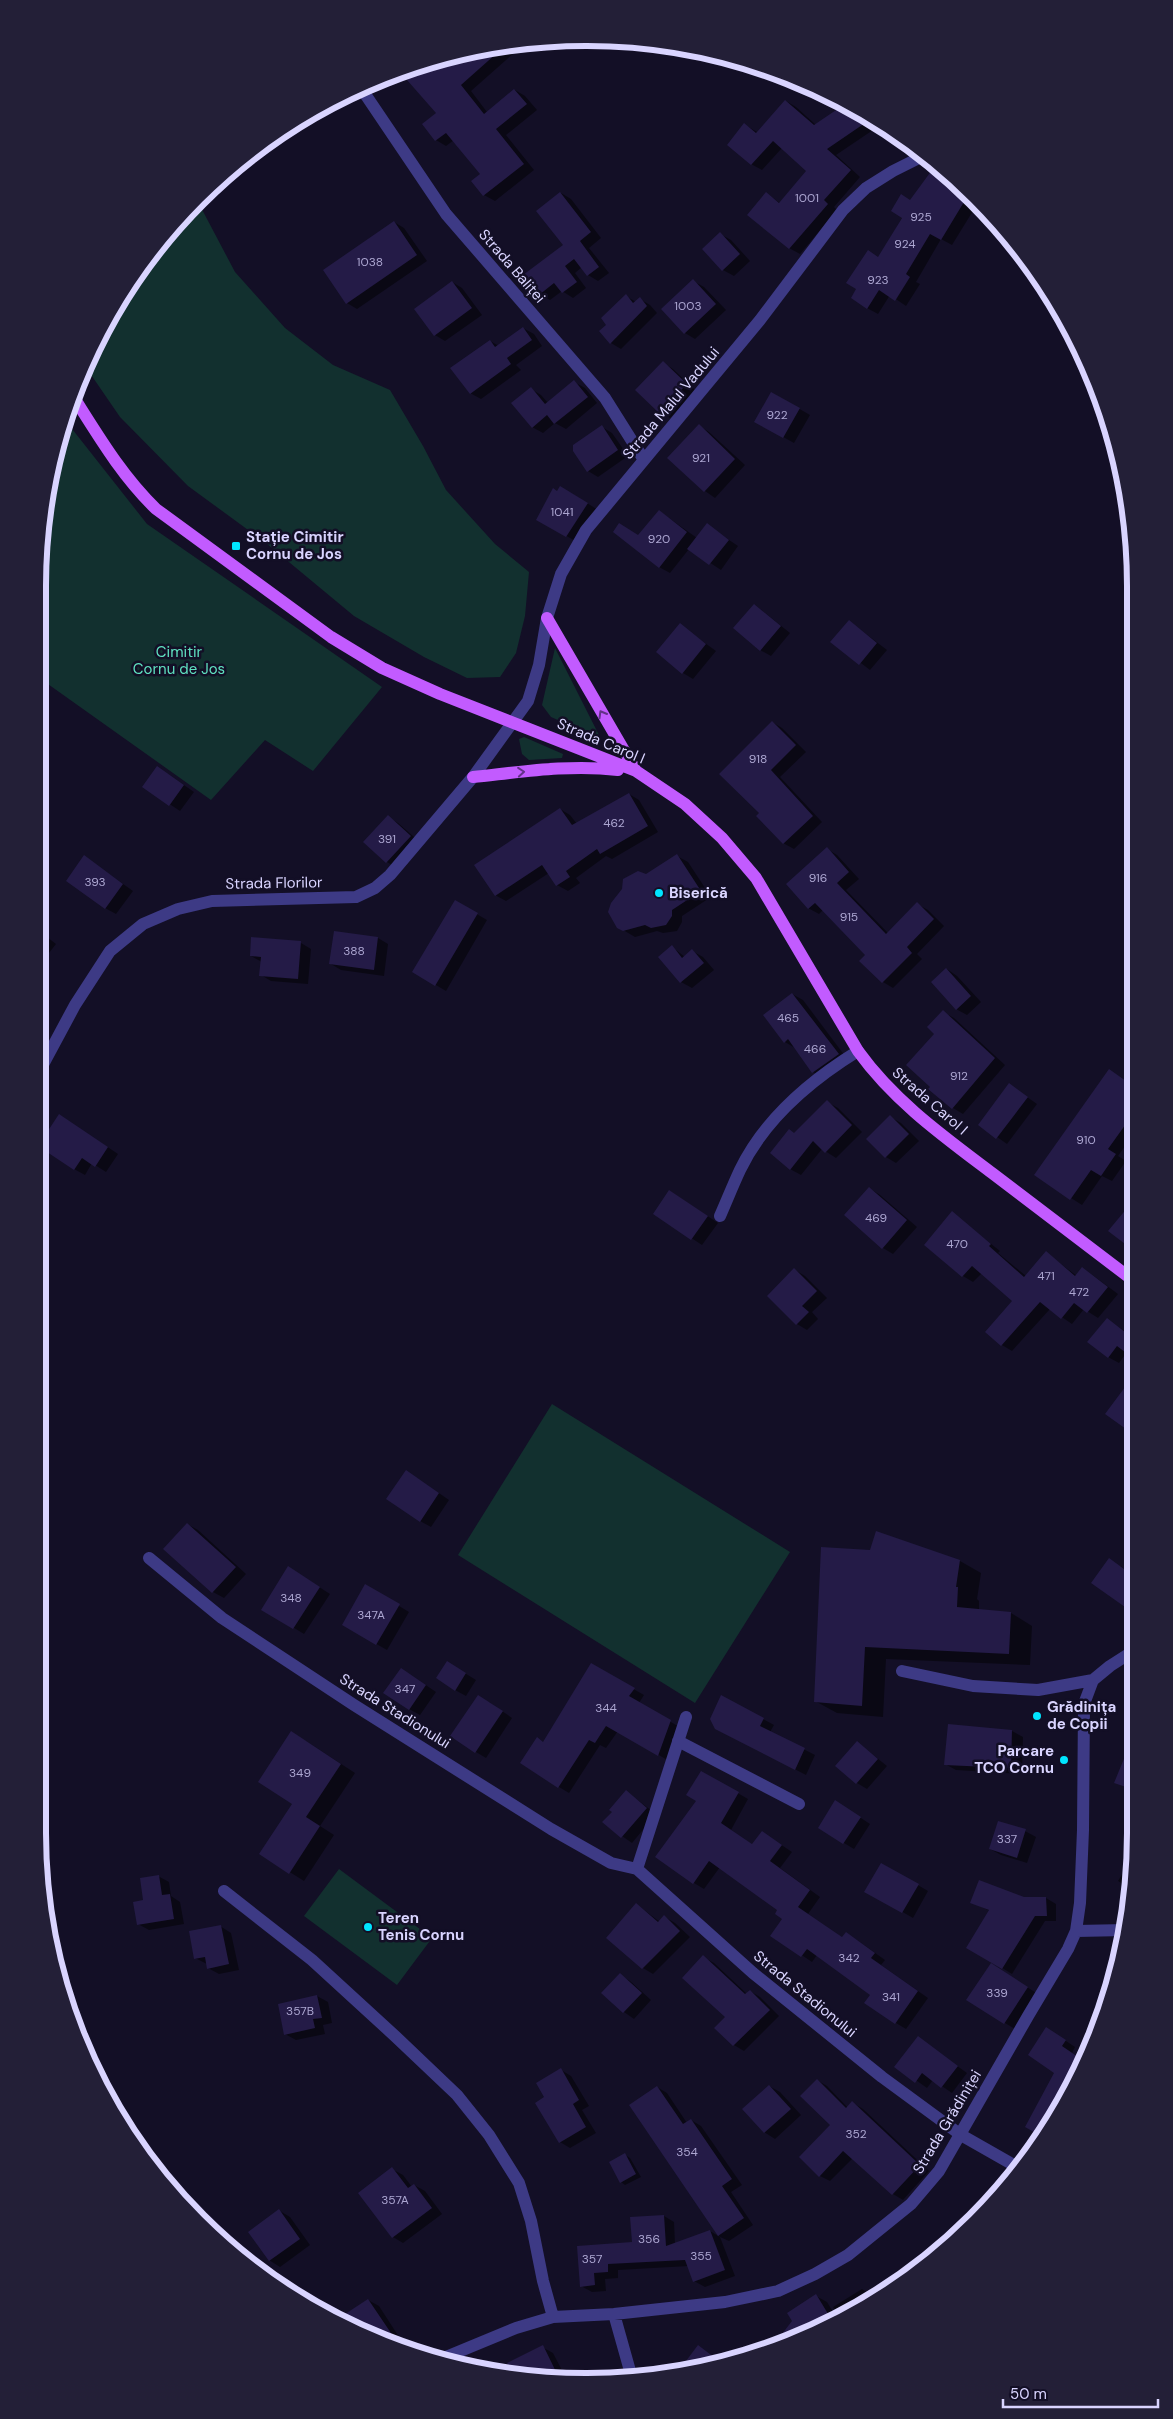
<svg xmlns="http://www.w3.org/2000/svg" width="1173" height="2419" font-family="'DM Sans',sans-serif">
	<rect width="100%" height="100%" fill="#130f26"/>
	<path fill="#12302f" d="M197,200L235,272L285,328L333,365L390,390L423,446L446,490L495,544L529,572L525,616L516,653L500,677L467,678L424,657L354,616L266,543L188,486L120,417L85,366L130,281Z
		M69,425L147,524L382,687L313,771L265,740L211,800L38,677C37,625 39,575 44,524C47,491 48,452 69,425Z
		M555,648L601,739L551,717L542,705Z
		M524,737L563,754L562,758L529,760L522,754L519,739Z
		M552,1404L790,1552L695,1703L458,1555Z
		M339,1869L432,1938L397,1985L304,1916Z"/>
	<path fill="#0007" d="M509,45L515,52L471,91L487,112L515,90L525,96L537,110L506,135L534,170L495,201L484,195L473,181L481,174L454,140L446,146L436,140L438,113L401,72L480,48Z
		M786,101L796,107L816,125L844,106L865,119L873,130L836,155L860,177L834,207L837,210L800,254L789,248L767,194L780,203L808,171L782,148L762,170L751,164L745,125L757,132Z
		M897,137L922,152L920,154L909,148Z
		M948,178L976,206L952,245L941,239L916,282L920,284L906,306L890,295L878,314L867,308L879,258L911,202Z
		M561,193L571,199L601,238L589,248L609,273L598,281L588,275L582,267L575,273L586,288L573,298L562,291L550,300L539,294L565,245Z
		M394,222L404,228L427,261L357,309L347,303Z
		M720,234L731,240L750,261L734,276L723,270Z
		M693,281L704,287L726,310L695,339L685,333Z
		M452,282L462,288L482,315L445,341L435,335Z
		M626,296L636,302L640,299L650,305L657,313L621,349L611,343L608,325Z
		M523,328L534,334L542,346L516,365L521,370L481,399L470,393L490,341L499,346Z
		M663,363L673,369L696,391L670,418L660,412Z
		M574,382L585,388L597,403L566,429L555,423L543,433L532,427L531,389L541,395L548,403Z
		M772,393L810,415L794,443L756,422Z
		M699,426L709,432L745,465L715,498L705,491L669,458Z
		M602,427L612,433L628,456L598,477L588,471Z
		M558,492L571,493L598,510L577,542L537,519Z
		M659,511L697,538L707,525L738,546L721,570L689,549L670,573L659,567L639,536Z
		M755,605L790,633L771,656L760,650Z
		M849,621L887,650L870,670L832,641Z
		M680,625L716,651L693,679L683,673Z
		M772,722L782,728L806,752L780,777L822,822L794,849L783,843L760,813Z
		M168,774L194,792L180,811L144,787Z
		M629,794L639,800L658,832L612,859L606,856L576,878L580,883L568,891L557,885L549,873L506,901L495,895L560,809L570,815L577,824Z
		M388,817L398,823L421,843L397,868L387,862Z
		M827,849L837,855L859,879L846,890L888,933L917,904L928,910L944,926L917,954L922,959L893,988L883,982L861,961L866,955L823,910L819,914L808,908Z
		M677,856L688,862L711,897L682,916V922L677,931L663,933L657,931L635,937L618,927L624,879L638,872L646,875Z
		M85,857L133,891L116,914L105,908Z
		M456,902L487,920L446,991L414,972Z
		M38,930L56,944L38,967Z
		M335,932L378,938L388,944L384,976L341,970L331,964Z
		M301,943L311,949L308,984L271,981L261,975L262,962L251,956Z
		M672,947L685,957L692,951L703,957L714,970L692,988L681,982Z
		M947,969L957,976L981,1002L967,1015L956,1009Z
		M792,994L803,1000L848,1060L824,1078L813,1072L795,1048L785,1042Z
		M943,1012L954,1018L1005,1065L963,1114L953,1108L936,1034Z
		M1010,1085L1037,1104L1007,1144L980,1125Z
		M1133,1086V1135L1118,1156L1126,1161L1112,1181L1102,1176L1082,1205L1035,1175Z
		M827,1102L838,1108L862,1132L836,1158L822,1149L801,1175L790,1169L795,1134Z
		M60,1115L118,1154L106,1172L92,1163L85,1175L74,1169Z
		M890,1117L901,1123L919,1141L896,1163L886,1157L868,1139Z
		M869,1188L880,1195L917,1227L893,1254L883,1248Z
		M670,1191L718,1223L702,1245L655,1214Z
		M1133,1203V1249L1110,1231Z
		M952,1213L1000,1251L998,1253L1026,1276L1046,1253L1077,1276L1083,1268L1118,1294L1098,1318L1084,1309L1072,1324L1050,1309L1012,1351L1002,1345L1014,1301L982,1273L973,1282L963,1276L925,1245Z
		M38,1214L41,1217L38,1221Z
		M38,1242L43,1247L38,1254Z
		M795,1270L805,1276L827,1298L812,1312L818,1319L807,1330L797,1324Z
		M1107,1319L1134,1338V1357L1127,1352L1119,1363L1108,1357Z
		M417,1478L449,1500L431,1527L420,1521Z
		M187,1524L198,1530L246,1574L224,1598L213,1592L165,1549Z
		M822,1549L960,1561L981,1573L977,1599L979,1601V1610L1011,1613L1032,1626L1030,1665L886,1659L883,1717L837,1713L815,1701Z
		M1120,1566L1135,1577V1611L1125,1606Z
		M299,1574L330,1594L304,1634L263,1609Z
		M366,1586L409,1612L387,1650L343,1625Z
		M591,1665L644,1695L639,1703L681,1728L669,1761L618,1731L606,1748L600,1745L569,1793L559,1787L544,1743Z
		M458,1669L476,1680L466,1696L455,1690Z
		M411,1675L436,1692L420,1715L409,1709Z
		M489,1702L512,1718L486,1758L476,1752Z
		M763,1719L774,1725L770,1732L815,1755L806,1775L727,1734Z
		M949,1726L1012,1731L1023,1737L1022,1774L956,1770L945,1764Z
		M306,1741L355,1773L320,1826L334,1835L304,1881L261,1854L294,1804Z
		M857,1742L887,1766L867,1789L857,1783Z
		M701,1772L748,1799L731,1830L753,1845L762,1832L792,1852L780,1868L820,1897L808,1914L843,1938L846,1933L857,1940L885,1960L881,1965L928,1998L906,2029L896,2023L871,1995L817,1955L812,1962L772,1935L784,1918L779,1910L720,1867L704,1889L694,1883Z
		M627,1792L656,1814L632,1843L622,1836L613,1812Z
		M846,1808L870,1824L854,1849L844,1843Z
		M1025,1831L1036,1837L1027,1863L1001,1855L990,1849Z
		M1133,1856L1130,1888L1118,1881Z
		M882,1864L928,1891L913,1918L866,1891Z
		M158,1876L169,1882L171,1896L180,1902L184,1924L149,1930L138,1924L145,1901Z
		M1046,1898L1056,1904V1921H1045L1012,1974L968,1947L990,1911L972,1902Z
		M636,1904L660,1922L665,1917L675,1923L690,1937L653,1974L643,1968Z
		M220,1926L231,1933L239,1970L219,1974L208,1968L207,1964L195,1958Z
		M703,1957L714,1963L747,1994L750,1991L760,1997L779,2016L744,2051L734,2045L716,2028L726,2017Z
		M1001,1971L1038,1994L1015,2029L1005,2023Z
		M620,1975L630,1981L651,2000L634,2019L624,2012L603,1993Z
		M317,1996L328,2002L332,2023L323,2025L325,2034L296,2040L285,2034Z
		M1057,2035L1075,2047L1072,2053L1084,2061L1044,2136L1026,2127L1056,2073Z
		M918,2038L967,2073L952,2093L933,2080L927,2088L896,2066Z
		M561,2070L571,2076L589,2106L582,2110L596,2133L570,2148L560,2142Z
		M817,2080L827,2086L848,2108L853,2103L863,2109L929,2171L903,2200L893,2194L853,2158L830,2181L820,2176L831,2125Z
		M769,2086L780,2092L801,2115L775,2139L764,2132Z
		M657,2087L667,2093L687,2123L691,2120L701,2126L742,2185L731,2192L753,2225L729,2241L720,2237L631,2105Z
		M625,2155L630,2158L641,2177L625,2185L621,2182Z
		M392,2169L403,2175L412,2187L414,2185L425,2191L442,2214L403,2243L393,2237Z
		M280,2211L290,2217L310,2245L280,2267L269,2260Z
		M664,2216L674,2222L675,2244L710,2231L720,2237L735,2276L705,2287L694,2281L689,2266L618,2270V2278L605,2279L606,2291L592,2292L581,2286L578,2247L633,2243Z
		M862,2289L874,2297L840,2318L833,2307Z
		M816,2296L827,2302L838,2320L774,2346Z
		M368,2300L379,2306L401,2340L393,2345L377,2340L343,2323Z
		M542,2347L553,2353L567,2380H551L515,2376L509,2364Z"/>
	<path fill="#241b47" d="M506,45L461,85L484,114L514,89L527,104L496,129L524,164L483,196L471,181L480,174L446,133L435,141L422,124L436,113L407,80L423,65L480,48Z
		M785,100L814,125L842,106L868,121L827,149L851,170L824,200L828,204L789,249L747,215L766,192L779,203L806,171L773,141L751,165L727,145L744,123L756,133Z
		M932,170L945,179L947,177L967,197L941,240L930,234L906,274L910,277L895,301L879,290L867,309L851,298L856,289L846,283L868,250L878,257L902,218L891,211L901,194L910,200Z
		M560,192L591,232L580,241L599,267L587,276L574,259L565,266L577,282L562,293L554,283L539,295L523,275L563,245L536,211Z
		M394,221L417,255L346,304L323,270Z
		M720,232L740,254L722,271L702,249Z
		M693,279L716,304L684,334L661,309Z
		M452,281L472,308L434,336L414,309Z
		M626,294L633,303L640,297L647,306L610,344L599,331L606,325L601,318Z
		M523,327L532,340L507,358L511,364L470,394L450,368L490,340L495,347Z
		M663,361L687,384L659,413L635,390Z
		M574,380L588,397L554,424L547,415L532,428L511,403L531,387L545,404Z
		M771,392L800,408L783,438L754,422Z
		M699,424L735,459L704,492L667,458Z
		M602,425L618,450L587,472L573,451V445Z
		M560,486L588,503L566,537L536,520L553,488L557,491Z
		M659,510L687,532L659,568L613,532L619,523L638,535Z
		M707,523L729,540L709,565L687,549Z
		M754,604L781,626L760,651L733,628Z
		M849,620L877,643L859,665L830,642Z
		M680,623L706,644L682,674L656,652Z
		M772,721L796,745L771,770L813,816L783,844L756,816L759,813L719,774Z
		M157,766L184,785L169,806L142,787Z
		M629,793L648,826L600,854L597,849L566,871L570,877L556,886L542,865L495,896L474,865L560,808L572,825Z
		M388,815L411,836L386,863L363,842Z
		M827,847L849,872L837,883L886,934L917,902L934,919L907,947L912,953L882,983L859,961L865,955L815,903L808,909L786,884Z
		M677,854L701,891L672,910V916L666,925L651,928L645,925L623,931L617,928L608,912L611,903L622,889L623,879L638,871L646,874Z
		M84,855L123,884L105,909L66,881Z
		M455,900L478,913L435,986L412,972Z
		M334,931L378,937L374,970L329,964Z
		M251,937L301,941L298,979L259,976L261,957L250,956Z
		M672,945L682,958L692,949L704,963L680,983L658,957Z
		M946,968L971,996L956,1010L931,982Z
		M792,993L839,1054L812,1073L788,1039L784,1043L763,1015Z
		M943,1010L995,1058L952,1109L928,1089L930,1087L906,1065L934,1034L927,1027Z
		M1109,1069L1133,1086V1114L1108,1149L1116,1154L1101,1176L1091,1170L1070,1200L1034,1175Z
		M1009,1083L1028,1097L996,1139L978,1125Z
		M827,1100L852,1125L825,1153L813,1141L790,1170L770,1153L789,1129L794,1133Z
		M59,1114L108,1147L95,1167L82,1158L74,1170L38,1146Z
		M890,1115L909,1134L885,1158L866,1139Z
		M869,1187L907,1220L882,1249L844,1215Z
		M669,1190L708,1216L691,1240L653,1214Z
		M1133,1201V1250L1108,1231Z
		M952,1211L991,1244L989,1246L1024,1277L1046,1251L1075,1276L1082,1267L1108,1287L1087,1313L1074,1303L1061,1319L1040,1302L1001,1346L985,1332L1012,1301L972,1266L962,1277L924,1245Z
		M794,1268L817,1291L802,1306L809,1312L796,1325L767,1296Z
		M1107,1318L1134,1339V1359L1117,1346L1108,1358L1087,1342Z
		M1134,1375V1432L1128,1427L1126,1429L1105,1414Z
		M406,1470L439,1493L420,1522L386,1499Z
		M187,1523L236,1567L212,1593L163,1549Z
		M876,1531L960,1560L956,1587H958L957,1607L1011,1612L1009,1654L865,1647L862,1706L814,1702L821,1547L870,1550Z
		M1109,1558L1135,1577V1593L1125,1607L1091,1583Z
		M288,1566L320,1587L293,1629L261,1610Z
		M365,1584L400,1604L376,1645L342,1625Z
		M447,1661L466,1673L455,1691L436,1678Z
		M591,1663L635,1688L629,1696L671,1720L658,1756L606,1726L595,1743L589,1740L558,1788L520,1763L537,1737L543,1742Z
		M401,1668L426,1685L409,1710L383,1693Z
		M478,1695L503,1711L475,1753L450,1736Z
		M721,1695L764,1718L760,1726L805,1748L795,1770L715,1729L710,1719Z
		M948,1724L1012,1730L1011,1768L944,1765Z
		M291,1731L341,1764L306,1817L320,1826L289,1874L259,1854L292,1804L258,1782Z
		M1135,1732V1790L1114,1783Z
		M857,1741L878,1759L856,1784L835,1766Z
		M701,1771L739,1792L721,1823L752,1844L762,1831L782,1845L770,1861L810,1890L798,1907L842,1937L846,1932L875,1953L871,1958L918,1991L895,2024L864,2003L870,1995L807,1949L801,1957L770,1936L782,1919L775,1914L777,1910L709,1861L693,1884L655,1857L696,1801L686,1795Z
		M626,1790L647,1808L621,1838L602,1822L612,1812L609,1810Z
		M835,1800L861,1817L843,1844L818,1828Z
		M998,1821L1026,1829L1017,1858L989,1849Z
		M881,1863L919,1884L902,1913L864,1892Z
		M159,1875L162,1895L170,1894L174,1919L137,1925L133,1902L143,1900L140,1878Z
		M979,1880L1024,1897H1046L1047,1916H1035L1002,1969L966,1948L989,1910L970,1903Z
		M636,1903L658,1922L664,1915L680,1931L642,1969L606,1938Z
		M221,1925L229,1964L207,1969L205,1957L194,1959L189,1931Z
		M703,1955L745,1994L750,1990L770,2010L733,2046L714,2028L725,2017L682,1978Z
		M991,1963L1028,1987L1004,2024L966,2000Z
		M620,1973L642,1993L623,2013L601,1993Z
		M317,1995L322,2018L313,2019L315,2028L284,2035L278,2004Z
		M1046,2027L1066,2040L1062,2046L1084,2061L1041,2136L1025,2127L1054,2073L1028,2055Z
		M918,2036L958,2066L941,2088L922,2073L915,2083L894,2067Z
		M561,2068L579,2100L573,2104L586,2127L559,2143L535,2103L544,2097L536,2083Z
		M817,2079L846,2108L852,2101L920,2165L892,2195L843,2151L819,2177L799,2157L830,2125L800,2096Z
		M769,2085L791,2109L764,2133L742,2109Z
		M657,2086L683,2124L691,2119L732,2179L722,2186L744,2218L718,2236L629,2105Z
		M625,2153L636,2174L620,2183L609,2162Z
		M392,2167L408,2188L414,2184L432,2208L392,2238L358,2193Z
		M279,2209L300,2239L269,2261L248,2232Z
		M664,2215L666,2246L710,2230L725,2270L693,2282L685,2260L608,2264V2272L594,2273L595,2285L580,2287L577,2246L632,2242L630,2217Z
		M816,2294L833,2322L772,2347L792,2321L787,2313Z
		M368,2299L391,2333L380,2341L336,2320Z
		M543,2345L560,2380L514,2375L507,2363Z
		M698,2345L723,2364L677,2373Z"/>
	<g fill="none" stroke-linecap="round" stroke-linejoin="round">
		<path stroke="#3d3a85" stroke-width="12" d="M361,88L446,214L605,398L644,460
			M38,1074L75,1005L110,951L143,924L178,909L212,901L356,897L375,888L390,875L473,777L528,701L539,665L547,618L561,574L586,530L760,320L843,210L866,188L893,171L925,155
			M720,1216C727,1200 733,1185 740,1170C765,1118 811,1080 858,1051
			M149,1558L222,1618L354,1705L551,1829L611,1863L637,1869L753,1973L882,2077L961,2135L1019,2168
			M902,1671L973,1686L1038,1690L1093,1680
			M678,1741L799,1804
			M637,1869L686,1717
			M224,1891L312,1960L396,2037L457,2095L489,2135L519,2183L531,2221L543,2281L553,2317
			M1076,1931L1126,1930
			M614,2314L632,2378
			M441,2359L516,2328L553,2317L614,2314L725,2302L778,2291L815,2274L848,2255L911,2204L939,2171L1028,2016L1068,1949L1076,1931L1080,1903L1083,1830L1084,1704L1093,1680L1110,1666L1135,1650"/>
		<path stroke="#c25bff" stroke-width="12" d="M73,396C99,437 122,476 156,509L331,637L382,668L440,694L636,771L685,804L722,838L756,878L858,1051C894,1101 943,1136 992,1173C1039,1209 1086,1245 1134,1281
			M547,618L636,771
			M473,777C521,772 570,764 618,770"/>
	</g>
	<defs><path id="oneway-chevron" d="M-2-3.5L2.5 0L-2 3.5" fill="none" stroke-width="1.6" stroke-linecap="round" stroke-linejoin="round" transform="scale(1.25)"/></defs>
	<g stroke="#623188">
		<use href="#oneway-chevron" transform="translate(602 714) rotate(-120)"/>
		<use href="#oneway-chevron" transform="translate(521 772) rotate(-5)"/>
	</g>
	<g fill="#00e5ff" stroke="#130f26" stroke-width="2">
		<rect x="231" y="541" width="10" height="10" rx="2.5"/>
		<circle cx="659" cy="893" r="5"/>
		<circle cx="1037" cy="1716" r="5"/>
		<circle cx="1064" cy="1760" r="5"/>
		<circle cx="368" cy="1927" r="5"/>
	</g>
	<g text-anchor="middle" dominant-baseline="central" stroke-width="5" stroke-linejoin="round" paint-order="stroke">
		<g font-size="12" fill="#aca6d1">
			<text x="807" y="198">1001</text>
			<text x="921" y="217">925</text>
			<text x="905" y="244">924</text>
			<text x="370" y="262">1038</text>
			<text x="878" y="280">923</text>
			<text x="688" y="306">1003</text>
			<text x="777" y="415">922</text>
			<text x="701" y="458">921</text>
			<text x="562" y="512">1041</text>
			<text x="659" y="539">920</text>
			<text x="758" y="759">918</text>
			<text x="614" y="823">462</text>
			<text x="387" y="839">391</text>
			<text x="818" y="878">916</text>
			<text x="95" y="882">393</text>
			<text x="849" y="917">915</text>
			<text x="354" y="951">388</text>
			<text x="788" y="1018">465</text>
			<text x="815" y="1049">466</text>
			<text x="959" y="1076">912</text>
			<text x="1086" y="1140">910</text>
			<text x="876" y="1218">469</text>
			<text x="957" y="1244">470</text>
			<text x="1046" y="1276">471</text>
			<text x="1079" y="1292">472</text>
			<text x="291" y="1598">348</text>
			<text x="371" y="1615">347A</text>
			<text x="405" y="1689">347</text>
			<text x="606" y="1708">344</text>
			<text x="300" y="1773">349</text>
			<text x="1007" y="1839">337</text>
			<text x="849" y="1958">342</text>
			<text x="997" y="1993">339</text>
			<text x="891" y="1997">341</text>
			<text x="300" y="2011">357B</text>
			<text x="856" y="2134">352</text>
			<text x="687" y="2152">354</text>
			<text x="395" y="2200">357A</text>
			<text x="649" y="2239">356</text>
			<text x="701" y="2256">355</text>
			<text x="592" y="2259">357</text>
		</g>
		<g font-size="15" fill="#d9d4ff" stroke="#130f26">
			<text transform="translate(512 266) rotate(49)">Strada Baliței</text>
			<text transform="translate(671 403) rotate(-50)">Strada Malul Vadului</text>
			<text transform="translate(601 741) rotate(23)">Strada Carol I</text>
			<text transform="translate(274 883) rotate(-1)">Strada Florilor</text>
			<text transform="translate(930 1101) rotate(41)">Strada Carol I</text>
			<text transform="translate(395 1711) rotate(32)">Strada Stadionului</text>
			<text transform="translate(805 1994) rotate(39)">Strada Stadionului</text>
			<text transform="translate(947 2122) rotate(-59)">Strada Grădiniței</text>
		</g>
		<g font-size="15" font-weight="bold" fill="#d9d4ff" stroke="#130f26" text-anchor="start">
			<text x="246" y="537">Stație Cimitir<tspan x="246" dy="17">Cornu de Jos</tspan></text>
			<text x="669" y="893">Biserică</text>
			<text x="1047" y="1707">Grădinița<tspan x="1047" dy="17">de Copii</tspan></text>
			<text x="1054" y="1751" text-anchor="end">Parcare<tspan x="1054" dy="17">TCO Cornu</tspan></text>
			<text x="378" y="1918">Teren<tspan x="378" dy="17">Tenis Cornu</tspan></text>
		</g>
		<g font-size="15" fill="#5fe0c0" stroke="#130f26">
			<text x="179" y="652">Cimitir<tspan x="179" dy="17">Cornu de Jos</tspan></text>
		</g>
	</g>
	<path d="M0 0H1173V2419H0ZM586 46H587A540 540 0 0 1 1127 586V1833A540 540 0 0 1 587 2373H586A540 540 0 0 1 46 1833V586A540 540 0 0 1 586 46Z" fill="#231f37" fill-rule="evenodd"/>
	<path fill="none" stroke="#d9d4ff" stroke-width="6" d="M586 46H587A540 540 0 0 1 1127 586V1833A540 540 0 0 1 587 2373H586A540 540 0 0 1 46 1833V586A540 540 0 0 1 586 46Z"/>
	<path d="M1003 2399v8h155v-8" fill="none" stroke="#d9d4ff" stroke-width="2.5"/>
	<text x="1010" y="2399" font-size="15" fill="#d9d4ff" stroke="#130f26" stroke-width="4" paint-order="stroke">50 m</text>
</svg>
